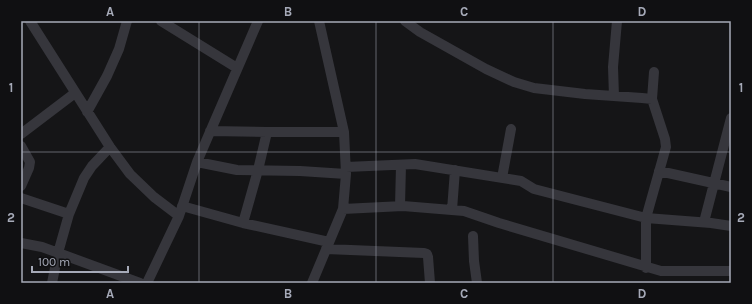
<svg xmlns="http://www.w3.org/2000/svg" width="752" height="304" font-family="Karla,sans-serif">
	<rect width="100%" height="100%" fill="#151517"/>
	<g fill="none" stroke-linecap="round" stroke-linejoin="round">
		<path stroke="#36363c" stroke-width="10" d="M30,21L110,147L130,174L154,197L179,216
			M161,21L237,68
			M405,21L420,32L486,69L514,82L534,88L585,94L642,98L652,99
			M614,96L613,67L617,21
			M87,112L107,76L119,49L127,21
			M210,131L267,132L258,170L243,223
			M267,132H344
			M21,134L75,93
			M21,146L30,162L29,168L21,186
			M197,162L237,170L300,171L346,174
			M346,167L415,164L521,181L534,189L646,218L711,223L731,226
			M659,171L731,187
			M502,178L511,129
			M21,198L69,214
			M182,206L243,223L329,242
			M400,206L401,165
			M343,209L403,206L464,211L499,223L661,271H731
			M452,210L455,170
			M704,222L731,118
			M473,236L474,261L477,283
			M21,243L42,247L140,283
			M326,249L424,253L427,254L428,257L430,283
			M646,268V218L666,147L665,139L652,99L654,72
			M52,283L58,253L69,214L84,178L92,166L110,147
			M147,283L179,216L197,162L258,21
			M312,283L343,209L346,174L344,132L319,21"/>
	</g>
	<path fill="none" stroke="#a6aab8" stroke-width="1" stroke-opacity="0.55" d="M199,21V283M376,21V283M553,21V283M21,152H731"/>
	<rect width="752" height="304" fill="none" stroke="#101012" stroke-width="44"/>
	<path d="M32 266v6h96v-6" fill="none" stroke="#a6aab8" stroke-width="2"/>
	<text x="38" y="266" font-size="12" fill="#a6aab8" stroke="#101012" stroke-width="3" paint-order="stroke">100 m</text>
	<rect x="22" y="22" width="708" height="260" fill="none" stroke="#a6aab8" stroke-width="1.5"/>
	<g font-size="13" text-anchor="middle" font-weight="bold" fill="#a6aab8">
		<text x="110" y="16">A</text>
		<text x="288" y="16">B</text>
		<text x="464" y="16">C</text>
		<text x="642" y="16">D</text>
		<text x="11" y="92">1</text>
		<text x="741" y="92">1</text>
		<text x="11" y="222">2</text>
		<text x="741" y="222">2</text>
		<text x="110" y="298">A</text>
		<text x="288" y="298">B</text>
		<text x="464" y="298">C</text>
		<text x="642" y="298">D</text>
	</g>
</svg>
